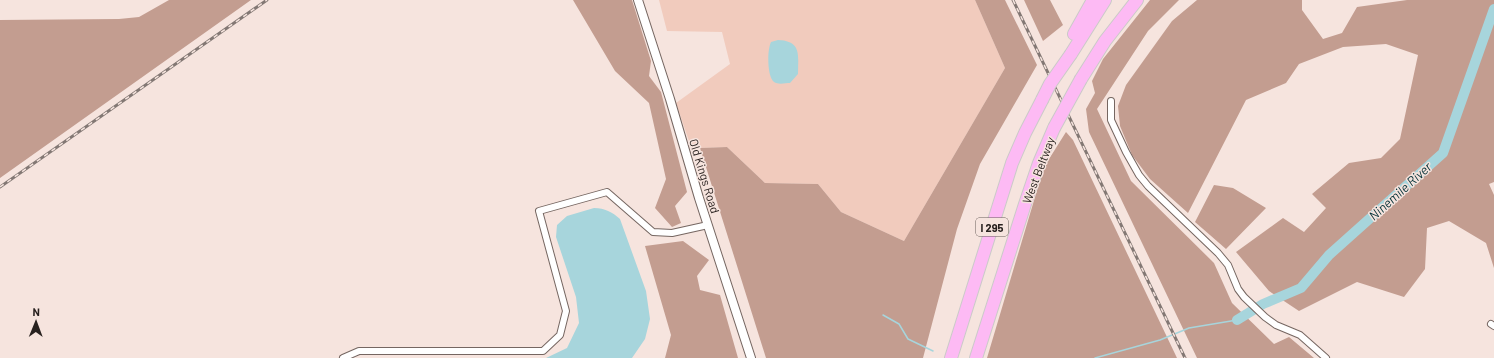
<svg xmlns="http://www.w3.org/2000/svg" width="1494" height="358" font-family="Barlow,sans-serif">
	<rect width="100%" height="100%" fill="#f6e4de"/>
	<path fill="#f1cbbd" d="M659,0H975L1005,68L904,241L841,212L818,184L765,183L727,147L700,148L692,150L676,103L730,64L722,32L667,31Z"/>
	<path fill="#c39d90" d="M169,0H251L0,178V20L119,19L139,17Z
		M573,0H632L651,61L649,76L661,92L687,192L675,206L681,223L672,227L655,208L666,179L649,103L615,71Z
		M975,0H1005L1037,65L980,164L957,229L923,358H766L700,148L727,147L765,183L818,184L841,212L904,241L1005,68Z
		M1024,0H1050L1063,25L1043,41Z
		M1150,0H1179L1148,31L1097,109L1131,181L1214,263L1232,303L1274,344L1289,337L1314,358H1197L1089,132L1086,109L1095,93L1092,81L1103,59Z
		M1197,0H1302V10L1323,39L1342,33L1357,7L1407,0H1494V182L1489,184L1494,195V268L1486,243L1449,221L1427,228L1425,269L1404,297L1357,282L1299,311L1269,291L1236,252L1283,218L1304,232L1326,208L1312,194L1349,163L1381,158L1400,139L1418,55L1386,44L1343,47L1299,64L1286,83L1246,100L1188,213L1150,179L1132,155L1120,126L1118,106L1126,85L1172,21Z
		M1066,132L1073,140L1177,358H987L1044,167Z
		M1214,185L1233,188L1266,208L1226,249L1195,222Z
		M683,241L709,260L697,276L700,290L720,295L738,358H665L671,335L645,246Z"/>
	<path fill="#a7d5dc" d="M778,40C802,41 798,55 798,74L790,83C786,83 778,85 774,82C767,77 767,50 771,42Z
		M594,208C605,208 612,212 620,219L646,291L650,319L645,339L632,358H546L567,348L579,323L576,297L556,237L557,225L567,216Z"/>
	<g fill="none" stroke-linecap="round" stroke-linejoin="round">
		<path stroke="#a7d5dc" stroke-width="1.5" d="M883,315L899,324L908,339L933,351
			M1095,358L1160,340L1189,328L1237,320"/>
		<path stroke="#a7d5dc" stroke-width="10" d="M1237,320L1263,304L1301,288L1329,255L1443,153L1494,9"/>
		<defs>
			<path id="minor" d="M1111,101V120L1126,152L1139,175L1148,186L1218,253L1228,265L1238,289L1244,297L1265,317L1276,325L1300,335L1326,358
				M1491,324L1494,326
				M343,358L359,351H543L560,335L566,311L539,211L607,192L653,232L672,233L708,225"/>
			<path id="tertiary" d="M638,0L670,99L699,198L751,358"/>
			<path id="motorway" d="M1074,34L1093,0
				M1071,54L1105,0
				M1081,79L1105,41L1137,0
				M951,358L1012,163L1025,133L1042,100
				M976,358L1025,204L1039,163L1054,128"/>
		</defs>
		<use href="#minor" stroke="#756661" stroke-width="8"/>
		<use href="#tertiary" stroke="#756661" stroke-width="10"/>
		<use href="#motorway" stroke="#cbcac9" stroke-width="14"/>
		<use href="#minor" stroke="#fff" stroke-width="6"/>
		<use href="#tertiary" stroke="#fff" stroke-width="8"/>
		<use href="#motorway" stroke="#fdbaf4" stroke-width="12"/>
		<defs>
			<path id="rail" d="M1013,0L1185,358
				M0,187L267,0"/>
		</defs>
		<use href="#rail" stroke="#837874" stroke-width="3"/>
		<use href="#rail" stroke="#f6e4de" stroke-width="1.5" stroke-dasharray="4.5" stroke-linecap="butt"/>
		<defs>
			<path id="motorway-bridge" d="M1042,100L1050,84L1071,54
				M1054,128L1081,79"/>
		</defs>
		<use href="#motorway-bridge" stroke="#cbcac9" stroke-width="14" stroke-linecap="butt"/>
		<use href="#motorway-bridge" stroke="#fdbaf4" stroke-width="12"/>
	</g>
	<g text-anchor="middle" dominant-baseline="central" stroke-width="3" stroke-linejoin="round" paint-order="stroke">
		<rect fill="#f6e4de" stroke="#665c58" stroke-width="1" x="976" y="218" width="32" height="18" rx="3"/>
		<g font-size="11" font-weight="bold" fill="#28211f">
			<text x="992" y="227">I 295</text>
		</g>
		<g font-size="12" fill="#28211f" stroke="#f6e4de">
			<text transform="translate(1038 170) rotate(-69)">West Beltway</text>
			<text transform="translate(705 176) rotate(73)">Old Kings Road</text>
		</g>
		<g font-size="13" font-style="italic" fill="#043238" stroke="#f6e4de">
			<text transform="translate(1400 191) rotate(-42)">Ninemile River</text>
		</g>
	</g>
	<g transform="translate(36 322) rotate(1)" stroke="#f6e4de" stroke-width="3" paint-order="stroke">
	<path d="M0-3L7 15L0 10L-7 15Z" fill="#28211f"/>
	<text y="-6" font-size="11" font-weight="bold" text-anchor="middle" fill="#28211f">N</text>
	</g>
</svg>
